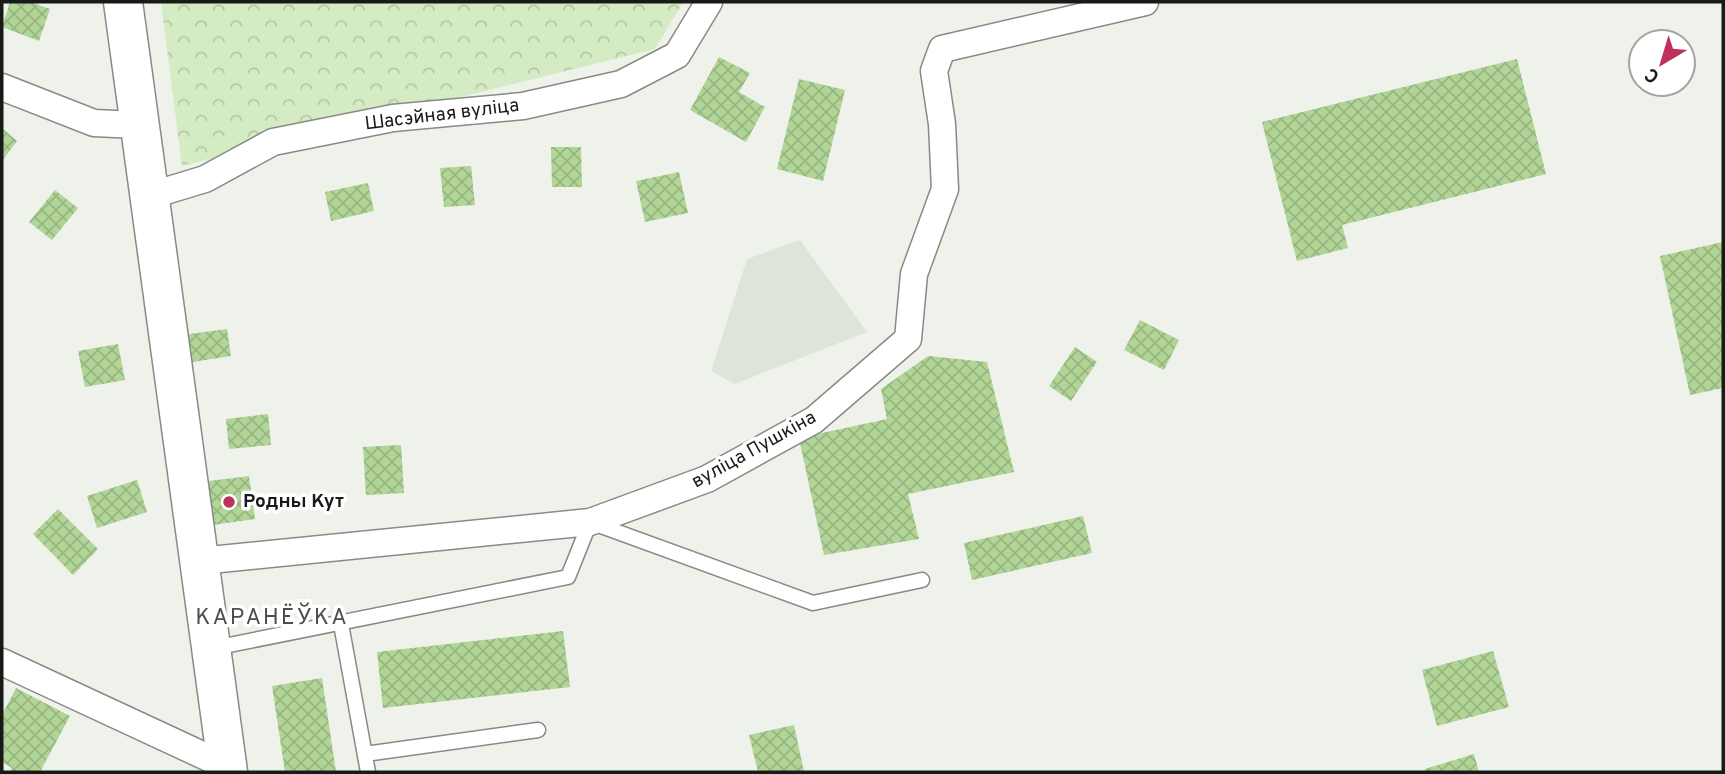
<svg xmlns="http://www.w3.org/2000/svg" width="1725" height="774" font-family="Overpass,sans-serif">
	<defs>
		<pattern id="forest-crowns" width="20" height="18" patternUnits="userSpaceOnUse" patternTransform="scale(1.75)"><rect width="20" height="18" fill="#d4ebc3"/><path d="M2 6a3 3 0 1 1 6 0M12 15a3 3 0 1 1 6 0" fill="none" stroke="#b5c9a7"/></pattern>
		<pattern id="building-cross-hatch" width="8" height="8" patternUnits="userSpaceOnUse" patternTransform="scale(1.75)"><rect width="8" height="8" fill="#b1d596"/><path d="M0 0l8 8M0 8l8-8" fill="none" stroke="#98b681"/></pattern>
	</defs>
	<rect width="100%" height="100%" fill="#eef2eb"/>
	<path fill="#dee5d8" d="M800,240L867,332L735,384L711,371L747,259Z"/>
	<path fill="url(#forest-crowns)" d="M161,2H683L655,49L182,166Z"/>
	<path fill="url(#building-cross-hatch)" d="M10,2H30L50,9L39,41L2,27Z
		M719,57L750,73L739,92L765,107L746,142L690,110Z
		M1517,59L1546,174L1342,225L1348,248L1297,261L1262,122Z
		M799,79L845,90L823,181L777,169Z
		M2,128L17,141L2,161Z
		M551,147H581L582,187H552Z
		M471,166L475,205L444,207L440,168Z
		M679,172L688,213L645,222L636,181Z
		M368,183L374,211L331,221L325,192Z
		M55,190L78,208L52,240L29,222Z
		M1723,242V388L1690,395L1660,256Z
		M1140,320L1179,340L1164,370L1124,350Z
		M227,329L231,356L186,363L182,335Z
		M118,344L125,380L85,387L78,351Z
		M1075,347L1097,362L1071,401L1049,386Z
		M928,356L987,362L1014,472L908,494L919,539L824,555L799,438L887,419L881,389Z
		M268,414L271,445L229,449L226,419Z
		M401,445L404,493L366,495L363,447Z
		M249,476L255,519L206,526L201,482Z
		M137,480L147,512L97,528L87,496Z
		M58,509L98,549L73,575L33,534Z
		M1083,516L1092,553L972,580L964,543Z
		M563,631L570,687L383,708L377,652Z
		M1493,651L1509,707L1437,726L1422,670Z
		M322,678L336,772H285L272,686Z
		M16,688L70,716L40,772H10L12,768L2,762V715Z
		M794,725L804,772H758L749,735Z
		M1474,754L1479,772H1426L1425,769Z"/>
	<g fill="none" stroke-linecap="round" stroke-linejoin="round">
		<defs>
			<path id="service" d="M341,624L368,772
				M214,648L568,577L590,522L813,603L922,580
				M365,754L538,730"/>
			<path id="minor" d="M2,87L94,123L138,125
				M149,196L205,179L273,142L393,118L523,106L621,84L677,55L709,2
				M200,561L590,522L707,479L814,420L908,339L914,274L945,189L942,124L934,71L942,49L1145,2
				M2,662L228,767"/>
			<path id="secondary" d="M123,2L228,772"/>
		</defs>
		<use href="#service" stroke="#878b85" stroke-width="17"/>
		<use href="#minor" stroke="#878b85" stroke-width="29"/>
		<use href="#secondary" stroke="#878b85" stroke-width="41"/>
		<use href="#service" stroke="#fff" stroke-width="14"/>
		<use href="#minor" stroke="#fff" stroke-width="26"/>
		<use href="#secondary" stroke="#fff" stroke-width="38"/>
	</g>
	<circle fill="#bf315d" stroke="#fff" stroke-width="2.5" cx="229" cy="502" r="7"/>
	<g text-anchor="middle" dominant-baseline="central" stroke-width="7" stroke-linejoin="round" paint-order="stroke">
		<g font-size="19" fill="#181a17" stroke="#fff">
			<text transform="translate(442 115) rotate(-7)">Шасэйная вуліца</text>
			<text transform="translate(754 450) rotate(-29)">вуліца Пушкіна</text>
		</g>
		<g font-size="19" font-weight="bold" fill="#181a17" stroke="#fff" text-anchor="start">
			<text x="243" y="502">Родны Кут</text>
		</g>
		<g font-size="23" letter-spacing="2" fill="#4c4f4a" stroke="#fff">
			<text x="272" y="618">КАРАНЁЎКА</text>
		</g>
	</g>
	<rect width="1725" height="774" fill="none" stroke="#181a17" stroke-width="7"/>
	<g transform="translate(1662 63) rotate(218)"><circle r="33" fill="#ffffff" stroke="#a3a3a2" stroke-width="2"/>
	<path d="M0-5L12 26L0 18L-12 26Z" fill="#bf315d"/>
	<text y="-10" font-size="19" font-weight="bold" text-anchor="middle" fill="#181a17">С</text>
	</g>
</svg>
